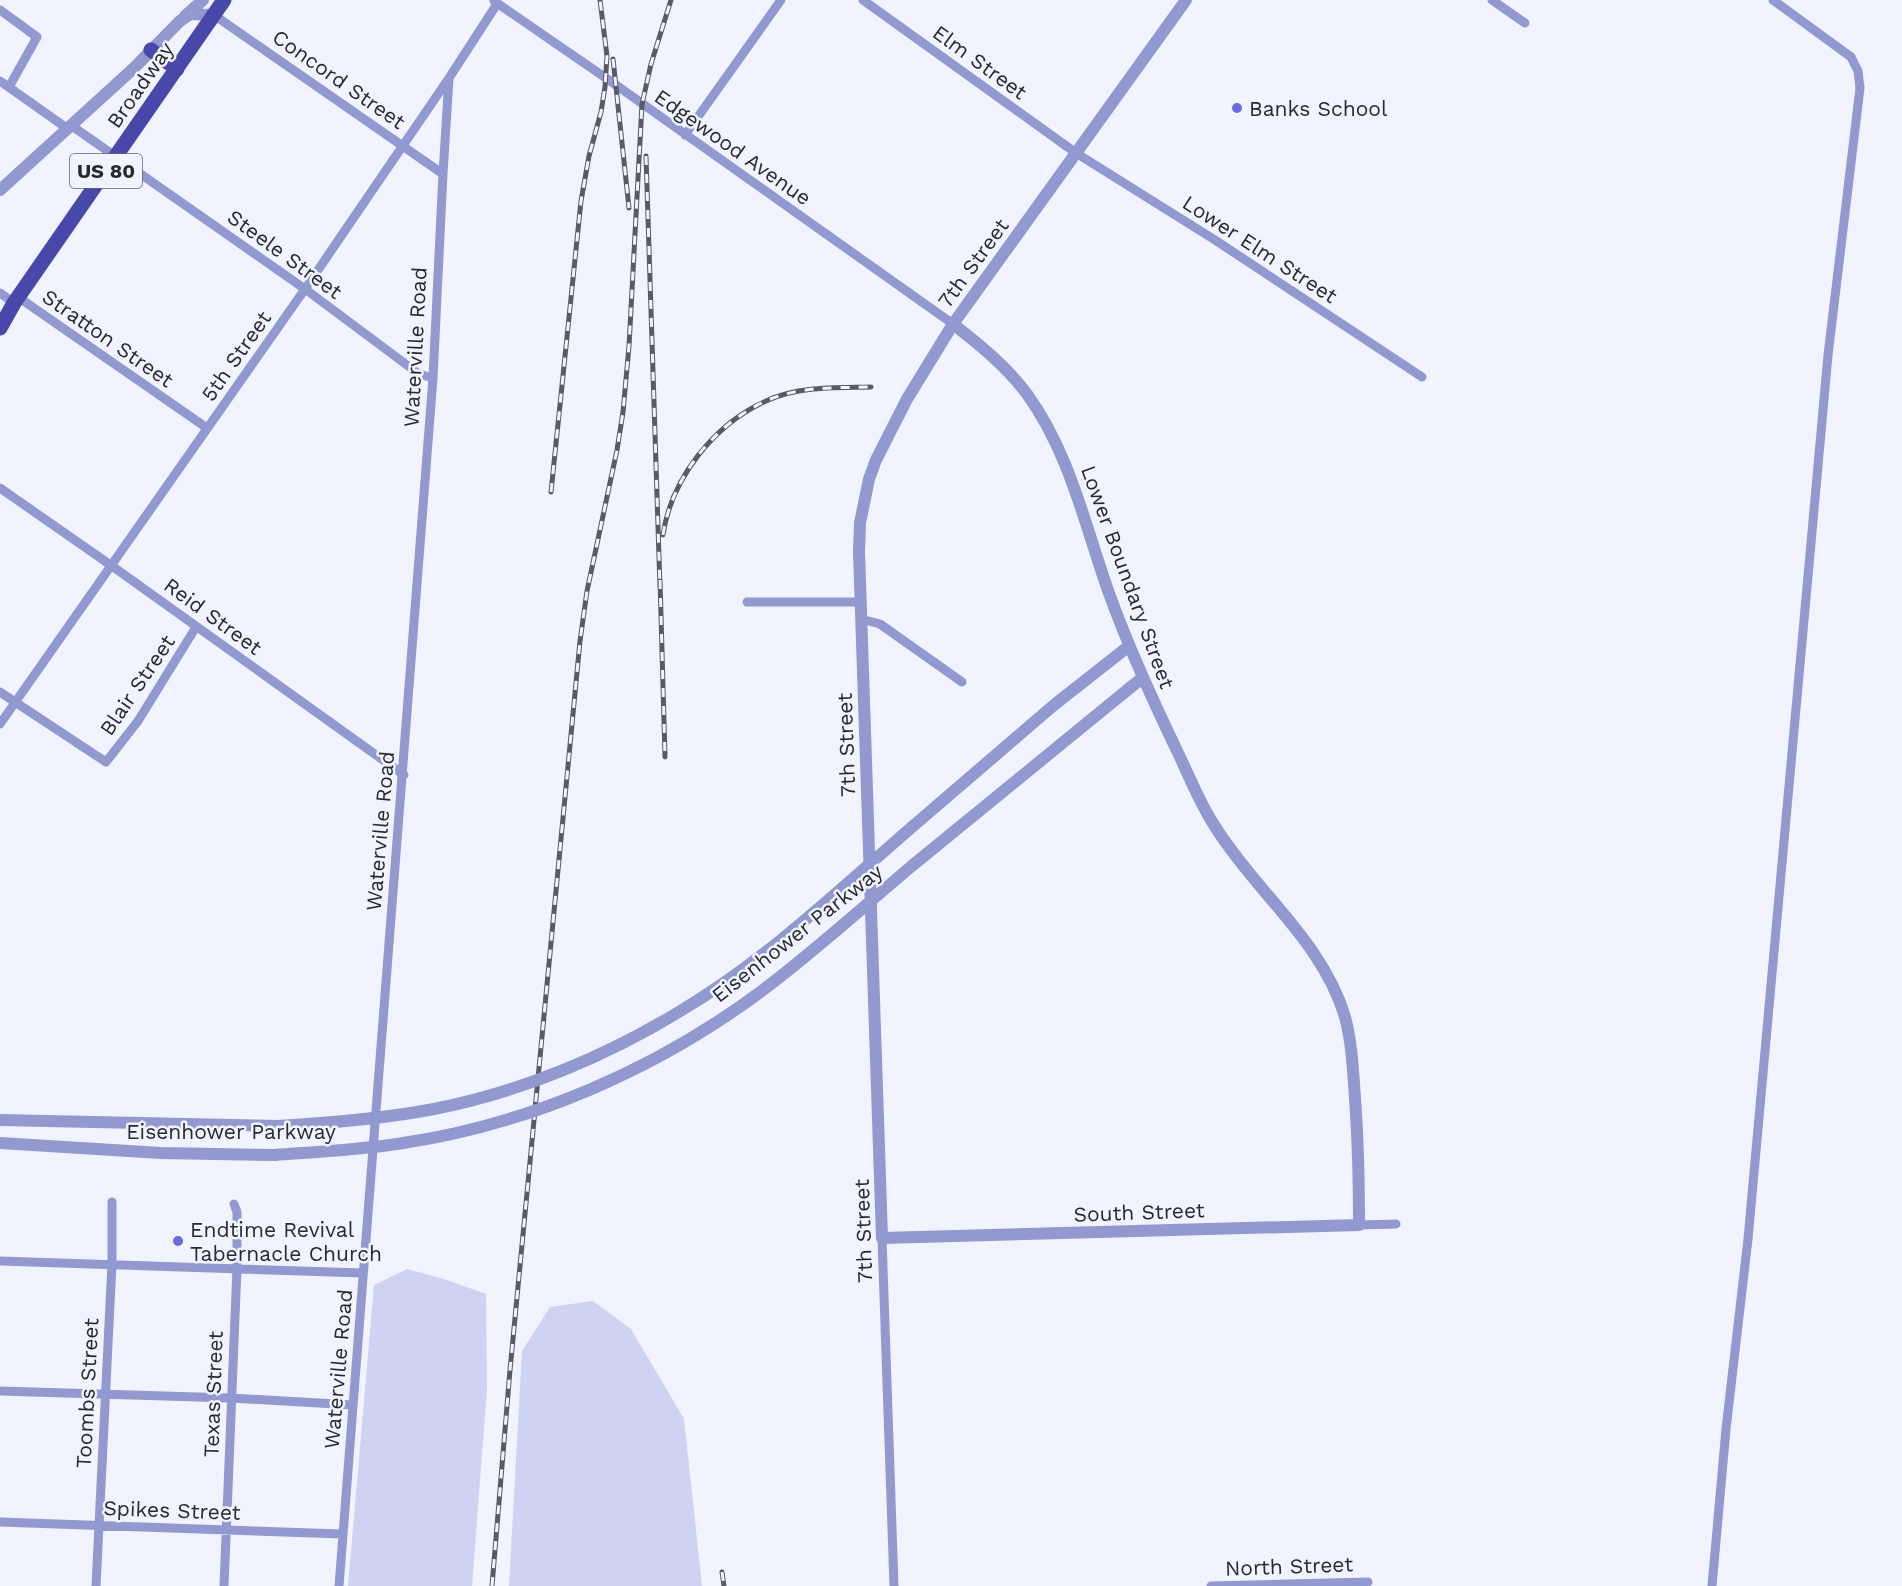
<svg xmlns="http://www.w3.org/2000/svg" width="1902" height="1586" font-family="'Work Sans',sans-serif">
	<rect width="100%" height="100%" fill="#f1f3fe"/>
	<path fill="#ced3f2" d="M407,1269L444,1279L486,1294L487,1389L472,1586H348L374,1285Z
		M593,1301L631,1329L684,1419L702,1586H509L522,1351L550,1307Z"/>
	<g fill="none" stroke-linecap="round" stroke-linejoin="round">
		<path stroke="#9298d0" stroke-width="9" d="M863,0L1076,153L1215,240L1422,377
			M1492,0L1525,23
			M494,1L616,85L953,324
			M0,10L37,37L9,87
			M214,15L443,174
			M0,81L68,129
			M72,126L305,289L419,374L433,378
			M685,135L781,0
			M0,293L14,303
			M18,297L207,428
			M0,488L112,566L404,775
			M747,602H861
			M861,619L880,624L962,682
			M0,692L106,762L138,721L196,627
			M0,724L305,289L449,78L497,4
			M1359,1225L1396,1224
			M882,1238L894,1586
			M0,1261L363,1273
			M0,1391L230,1398L353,1405
			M0,1522L342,1534
			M96,1586L112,1264V1202
			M224,1586L237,1268V1212L234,1204
			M339,1586L433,378L443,174L449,78
			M1211,1586L1368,1582
			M1712,1586L1726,1429L1748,1239L1828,355L1860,88L1858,71L1851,57L1773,0"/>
		<path stroke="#9298d0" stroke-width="12" d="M185,16L203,0
			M0,190L134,68L180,21L190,14L214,15
			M953,324C980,345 1007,367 1027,394C1071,455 1085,527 1110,596C1130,651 1154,703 1179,755C1191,780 1201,806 1216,828C1256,892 1323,942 1345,1017C1352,1043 1353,1071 1355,1098C1358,1140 1359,1183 1359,1225L882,1238L859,552L860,523L869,479L876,460L907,399L953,324L1186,0
			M912,827L1054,705L1129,646
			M913,865L1142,678
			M0,1120L277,1126
			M0,1143L161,1153L275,1155"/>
		<path stroke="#4947aa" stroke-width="15" d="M151,50L177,69
			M0,328L14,303L224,0"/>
		<defs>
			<path id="rail" d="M613,59L629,208
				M646,156L660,588
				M551,492L581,201L589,156L601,112L605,87L607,56L600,0
				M663,535C671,479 714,424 766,401C798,386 836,388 871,387
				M660,580L665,757
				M722,1572L724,1586
				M492,1586L510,1370L580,641L587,591L617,450L623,412L629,346L642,104L651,64L671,0"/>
		</defs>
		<use href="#rail" stroke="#595a62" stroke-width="5"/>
		<use href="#rail" stroke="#f1f3fe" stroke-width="3" stroke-dasharray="9" stroke-linecap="butt"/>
		<path stroke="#9298d0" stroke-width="12" d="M277,1126C330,1123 382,1119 434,1109C521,1092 607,1056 682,1010C766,960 838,891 912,827
			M275,1155C316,1152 356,1150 397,1144C529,1125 656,1070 763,990C815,951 863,907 913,865"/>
	</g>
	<g fill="#6969e3" stroke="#f1f3fe" stroke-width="2">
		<circle cx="1237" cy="108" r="6"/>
		<circle cx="178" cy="1241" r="6"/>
	</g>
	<g text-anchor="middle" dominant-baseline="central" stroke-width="5" stroke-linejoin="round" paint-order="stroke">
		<rect fill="#f1f3fe" stroke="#64666d" stroke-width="1.5" x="70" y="154" width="72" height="34" rx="4.5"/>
		<g font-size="20" font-weight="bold" fill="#28292f">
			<text x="106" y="171">US 80</text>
		</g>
		<g font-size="21" fill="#28292f" stroke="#f1f3fe">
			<text transform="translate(980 62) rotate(36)">Elm Street</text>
			<text transform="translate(339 79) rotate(35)">Concord Street</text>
			<text transform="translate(140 85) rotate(-55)">Broadway</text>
			<text transform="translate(733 147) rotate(35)">Edgewood Avenue</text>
			<text transform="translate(1260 249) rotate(33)">Lower Elm Street</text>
			<text transform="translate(285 254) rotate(36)">Steele Street</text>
			<text transform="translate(973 263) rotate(-54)">7th Street</text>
			<text transform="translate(108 338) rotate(35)">Stratton Street</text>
			<text transform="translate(415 347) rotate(-87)">Waterville Road</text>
			<text transform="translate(236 356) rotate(-55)">5th Street</text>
			<text transform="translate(1128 577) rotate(70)">Lower Boundary Street</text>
			<text transform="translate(213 616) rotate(36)">Reid Street</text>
			<text transform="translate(137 685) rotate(-56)">Blair Street</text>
			<text transform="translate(846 745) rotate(-92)">7th Street</text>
			<text transform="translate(380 831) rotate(-85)">Waterville Road</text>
			<text transform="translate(797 933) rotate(-38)">Eisenhower Parkway</text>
			<text x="231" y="1131">Eisenhower Parkway</text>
			<text transform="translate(1139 1212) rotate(-2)">South Street</text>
			<text transform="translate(863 1231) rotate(-92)">7th Street</text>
			<text transform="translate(338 1369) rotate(-85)">Waterville Road</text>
			<text transform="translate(87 1393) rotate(-87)">Toombs Street</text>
			<text transform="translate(213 1394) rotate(-88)">Texas Street</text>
			<text transform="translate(172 1510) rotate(2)">Spikes Street</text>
			<text transform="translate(1289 1566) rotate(-2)">North Street</text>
		</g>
		<g font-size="21" fill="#28292f" stroke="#f1f3fe" text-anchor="start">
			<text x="1249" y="108">Banks School</text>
			<text x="190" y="1229">Endtime Revival<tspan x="190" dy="24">Tabernacle Church</tspan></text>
		</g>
	</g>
</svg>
